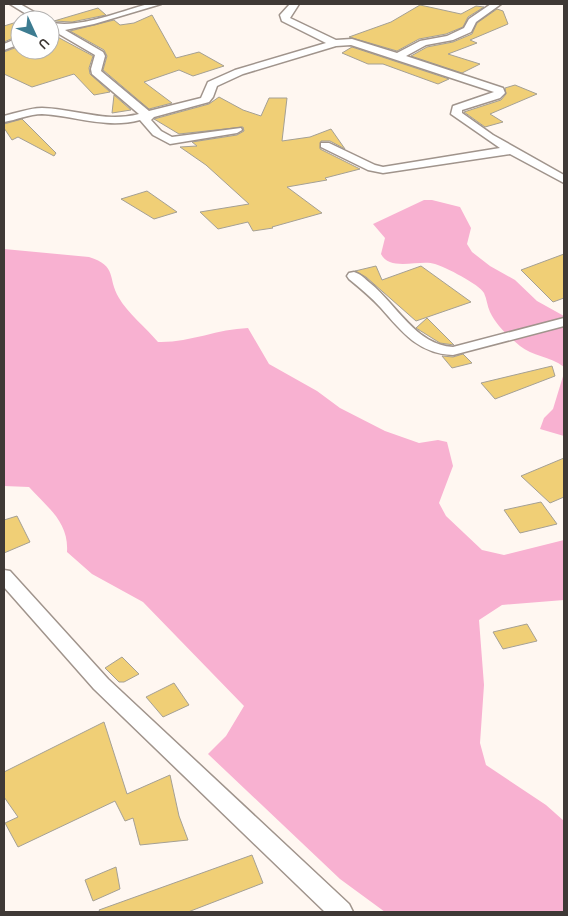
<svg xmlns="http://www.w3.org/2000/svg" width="568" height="916" font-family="Karla,sans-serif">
	<rect width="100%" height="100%" fill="#fff7f1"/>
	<path fill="#f8b1d1" d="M424,200H432L460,207L471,228L467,244L472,252L490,266L515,280L537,301L564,316V367C550,356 532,356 520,346C508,336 497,326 490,312C487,306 487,299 484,293C479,284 445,267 435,264C420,259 390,272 381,254L385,238L373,224Z
		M4,249L89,257C118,266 107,278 119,298C127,312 147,329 158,342C189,343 217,329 248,328L269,364L317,391L340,408L385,431L419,443L438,440L447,442L453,466L439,503L446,516L482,550L504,555L564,540V600L502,605L479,620L484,685L480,743L486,765L546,805L564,821V912H385L340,879L208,754L226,736L244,706L143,602L92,574L67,552C69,522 48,508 29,487L4,486Z
		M564,373V436L540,429L544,418L553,409Z"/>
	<path fill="#f0cf76" stroke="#a5a094" d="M420,5L461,14L476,6L484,7L468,17L463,27L446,34L419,39L397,51L349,37L391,22Z
		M98,8L106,15L72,22L54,21Z
		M497,9L503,11L508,24L470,40L477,43L448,54L480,64L462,73L411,56L427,47L453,42L472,34L477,23Z
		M152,15L176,58L199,52L224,66L193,76L179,70L144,82L172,103L149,109L103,70L107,56L104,50L70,31L114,20L120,25L134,23Z
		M20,21V35L4,42V26Z
		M50,33L93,56L89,68L90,74L110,92L94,95L74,74L32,87L4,74V52L20,46V50H50Z
		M352,47L449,79L438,84L383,64H368L342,53Z
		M515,85L537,94L490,114L503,122L485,127L464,112L501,100L506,94L505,88Z
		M114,95L131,110L112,113Z
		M219,97L243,110L261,116L269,98H287L282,141L310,137L331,129L345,149L330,141H321L320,149L360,169L325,178L327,180L287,187L322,213L272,227L273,228L253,231L248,222L218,229L200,212L249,204L206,165L180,147L197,146L192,142L237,135L244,131L243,127L179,134L154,119L209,104Z
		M22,119L56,153L54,156L18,137L12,140L4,128V124Z
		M147,191L177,212L154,219L121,199Z
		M564,254V298L553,302L521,270Z
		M376,266L382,280L421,266L471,302L416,321L366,277L355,271Z
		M427,318L454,345L440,343L416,328Z
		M463,354L472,363L452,368L442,356L453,357Z
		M552,366L555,376L495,399L481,383Z
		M564,458V497L550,503L521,476Z
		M541,502L557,524L520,533L504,510Z
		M17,516L30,542L4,553V520Z
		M527,624L537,641L503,649L493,632Z
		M122,657L139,674L124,682H119L105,668Z
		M174,683L189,705L163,717L146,697Z
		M104,722L127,794L170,775L179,816L188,840L140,845L133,818L125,821L115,801L18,847L5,823L18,817L4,797V772Z
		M252,855L263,883L188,912H100L99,910Z
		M116,867L120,889L93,901L85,880Z"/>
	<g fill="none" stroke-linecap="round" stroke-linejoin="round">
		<defs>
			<path id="minor" d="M10,4H20L48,20H36Z
				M148,4H161L94,24L65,30L103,52L105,56L101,71L149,111L201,98L208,82L235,70L326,43L282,21L280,15L290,4H299L290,18L336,40L352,39L397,53L420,41L447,36L464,28L469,19L491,4H501L476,22L471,32L453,40L426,45L406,56L503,88L505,93L500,98L462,110V113L493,135L564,175V183L510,154L383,173L368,170L321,147V143H329L375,165L383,167L500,148L451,114L453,106L494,92L351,45L336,46L243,74L217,86L213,97L209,102L154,117L151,120L161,131L172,137L241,128L242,130L237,133L170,144L153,135L140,120C106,129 76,116 42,114C30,114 16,120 4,122V116C16,113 30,108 42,108C76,109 105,123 139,114L92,74L91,69L95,55L54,31H50V22C75,30 122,11 148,4Z
				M20,37V44L4,50V44Z
				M354,272C361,274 365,279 370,283C397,305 416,345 453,347L564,318V326L453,355C419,354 402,332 381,308C371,297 360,288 349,279L347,276L349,273Z
				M4,570L10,571L108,679L349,904L353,912H325L94,689L4,587Z"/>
		</defs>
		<use href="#minor" stroke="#a0948c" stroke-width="3"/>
		<use href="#minor" fill="#fff" fill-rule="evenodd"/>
	</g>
	<rect width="568" height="916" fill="none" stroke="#3f3936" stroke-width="10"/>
	<g transform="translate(35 35) rotate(134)"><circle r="24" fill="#ffffff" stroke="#b2b0af"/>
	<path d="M0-4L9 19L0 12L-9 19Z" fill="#3d7c91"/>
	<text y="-8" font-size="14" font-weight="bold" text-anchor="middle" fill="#3f3936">U</text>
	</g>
</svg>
